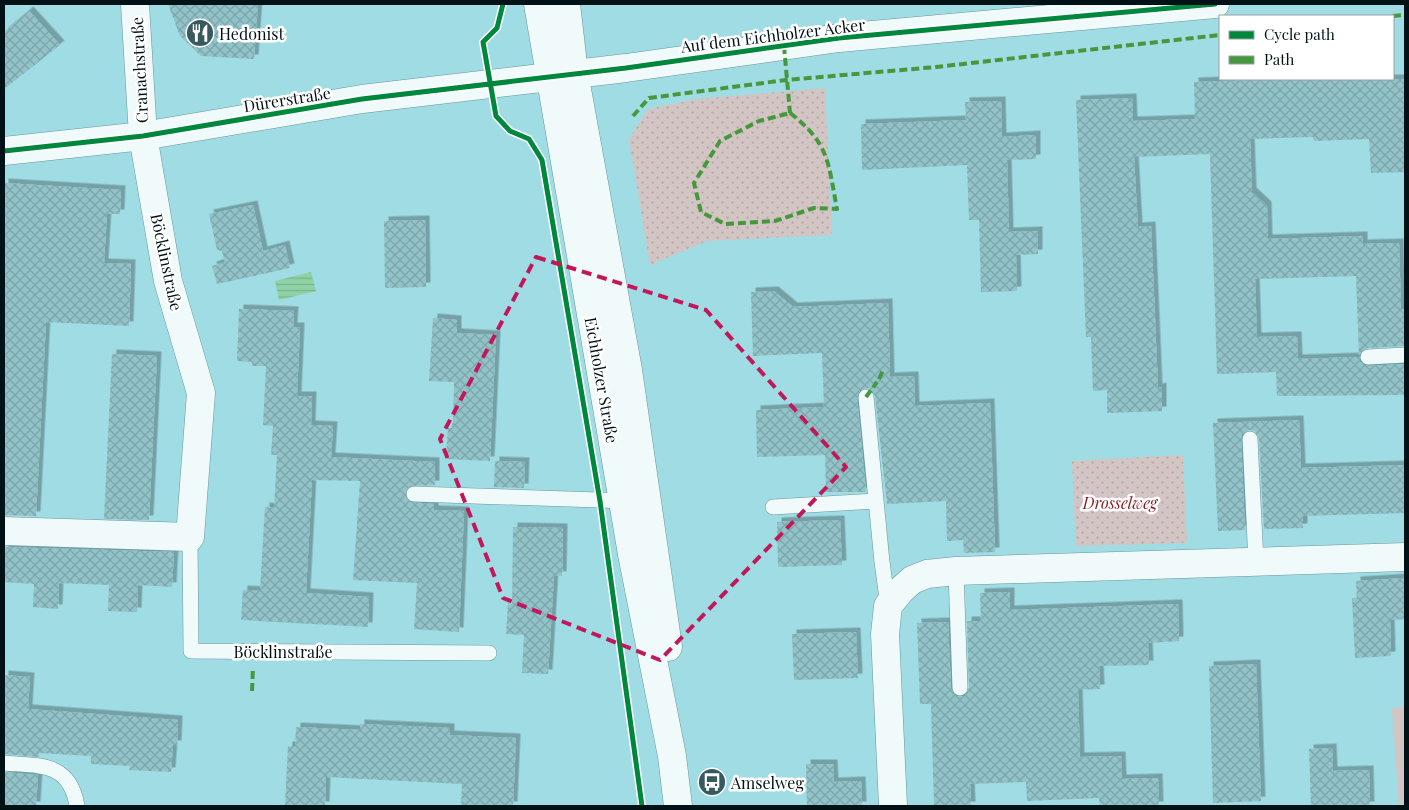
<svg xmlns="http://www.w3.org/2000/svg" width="1409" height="810" font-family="'Playfair Display',serif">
	<defs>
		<pattern id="park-dots" width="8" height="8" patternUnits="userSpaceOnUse" patternTransform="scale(1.25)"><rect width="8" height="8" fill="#d3c5c4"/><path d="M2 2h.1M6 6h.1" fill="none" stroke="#b3a8a8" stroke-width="1.8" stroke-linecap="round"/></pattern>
		<pattern id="water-rules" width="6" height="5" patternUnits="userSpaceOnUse" patternTransform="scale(1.25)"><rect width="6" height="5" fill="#8fd2a5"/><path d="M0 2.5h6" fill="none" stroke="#7ab38d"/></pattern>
		<pattern id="building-cross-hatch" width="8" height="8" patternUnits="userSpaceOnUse" patternTransform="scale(1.25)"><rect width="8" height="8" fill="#92c3c8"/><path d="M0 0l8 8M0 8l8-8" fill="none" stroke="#7ca6ab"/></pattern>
		<filter id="shadow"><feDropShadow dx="4.5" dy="-4.5" stdDeviation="0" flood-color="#0004"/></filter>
	</defs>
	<rect width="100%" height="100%" fill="#9fdce3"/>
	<path fill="#d3c5c4" d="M1405,707V806H1399L1392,708Z"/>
	<path fill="url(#park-dots)" d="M825,88L832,235L707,241L650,265L629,139L648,109L697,99Z
		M1183,455L1187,543L1076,546L1072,461Z"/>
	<path fill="url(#water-rules)" d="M311,272L316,291L279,300L275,281Z"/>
	<path fill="url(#building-cross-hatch)" filter="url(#shadow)" d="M168,4H258L254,59L201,56L180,36Z
		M29,11L60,45L4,89V32Z
		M1277,79H1405V172L1371,173L1369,139L1314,141L1313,137L1250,139L1252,192L1267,206L1268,239L1363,236V244L1399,243L1401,309H1405V346L1367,348L1359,355L1356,276L1255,279L1257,337L1297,336L1298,359L1359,357L1360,362L1368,366L1405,364V395L1277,396L1276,372L1217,374L1210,154L1134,157L1138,227L1151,226L1158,388L1162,387V411L1107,413V390L1093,391L1091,337H1086L1076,100L1132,98L1133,121L1195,119L1194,82Z
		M1001,101L1002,137L1036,135V159L1007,160L1009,232L1038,231V254L1016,255L1017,291L981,292L979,220H969L967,165L862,170L861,124L966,120L965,102Z
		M4,183L121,190L120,214H107L104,263L131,264L129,326L46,322L36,516L4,515Z
		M253,205L263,251L285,245L290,268L217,284L212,266L225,262L222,251L217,250L209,214Z
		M425,220L426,287L385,288L384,221Z
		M774,291L793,307L888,303L890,377L914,376L915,406L990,403L995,552L964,553L963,540L947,541L946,501L887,504L875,396L869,388L860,390L857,397L866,492H826L825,455L757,457L756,410L824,407L822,353L753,356L751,292Z
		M239,309L294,311L293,327H300L297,396H312L311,425L333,426L331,457L435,462V485L410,486L405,494L410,502L434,504V510L464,511L459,632L414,629L417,583L353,580L360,481L312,480L306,593L369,597L368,627L241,620L243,590L260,591L265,507L274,508L277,455H271L273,426L263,425L266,366H252V362L237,361Z
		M433,318L457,320V333L496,335L490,461L446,459L448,428H453L454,382L429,381Z
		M112,354L157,356L149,520L104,519Z
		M1299,420L1301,468L1405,465V513L1303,516V528L1264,529L1259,439L1255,431L1249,430L1242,434L1241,439L1245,530L1218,531L1213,423Z
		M495,461L525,462L524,488L494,487Z
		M840,520L842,565L778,567L777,522Z
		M513,527L563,528L562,576L554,575L548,674L522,673L524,635L506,634L508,603L512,604Z
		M4,547L174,552L172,587L138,585L137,612L108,611L109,585L59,583L58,609L33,607L34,584L4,582Z
		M1405,578V619L1390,620L1391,656L1355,658L1352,598H1357L1356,581Z
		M1010,592V610L1178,604L1179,641L1148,643L1149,665L1099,666L1100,689L1078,690L1080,757L1121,756L1122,779L1158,778L1159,806H1100L1099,798L1027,801L1026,782L970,784L971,806H934L931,704H920L917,623L948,622L951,689L956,696H965L969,688L967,621H981L980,593Z
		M856,632L858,678L794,680L792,634Z
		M1256,664L1261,801L1213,803L1209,666Z
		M4,675L30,677L28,709L178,720L177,745H173L171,772L129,770L130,766L91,764V756L39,753V757L4,754Z
		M360,724L450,728V735L516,738L513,806H461L462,784L326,777L325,806H285L288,746H295L296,727L360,730Z
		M1332,748L1333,771L1369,770L1370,806H1311L1309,749Z
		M806,764H833L834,782L861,781L862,806H807Z
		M4,772L38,775L36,806H4Z"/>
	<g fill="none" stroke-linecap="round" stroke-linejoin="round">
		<defs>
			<path id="lane" d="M1368,357L1405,355
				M866,397L882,562L888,606
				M1250,439L1256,562
				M414,494L629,501
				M773,507L876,501
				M190,537L191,651L489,653
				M956,571L960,688
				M4,763C40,766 70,762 77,806"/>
			<path id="street" d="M4,151L143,136L362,99L626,68L839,38L1215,4
				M4,531L190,537L201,393L168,281L143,136L135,4
				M893,806L885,634L888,606L900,591L912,580L927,574L956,571L1405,557"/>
			<path id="secondary" d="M538,4L632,554L672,756L678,806
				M566,4L574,73L628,370L668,647"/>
		</defs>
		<use href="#lane" stroke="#69969c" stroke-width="16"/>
		<use href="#street" stroke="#69969c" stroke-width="29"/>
		<use href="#secondary" stroke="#69969c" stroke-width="29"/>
		<use href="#lane" stroke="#f1fafb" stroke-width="15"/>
		<use href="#street" stroke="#f1fafb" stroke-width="28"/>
		<use href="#secondary" stroke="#f1fafb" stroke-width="28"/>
		<path stroke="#46983d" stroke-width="4" stroke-dasharray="8 4" stroke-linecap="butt" d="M1393,16L1405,15
			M784,46L790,113
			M790,113C830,144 828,163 837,209L814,208L775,221L725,224L701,212L694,183L720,141L759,121Z
			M633,116L649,98L786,80L936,67L1220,35
			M879,379L883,370
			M866,397L877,382
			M252,691L253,667"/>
		<defs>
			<path id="cycleway" d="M503,4L497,28L483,42L496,116L510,131L529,139L542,160L600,501L642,806
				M4,151L143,136L362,99L626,68L839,38L1215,4"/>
		</defs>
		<use href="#cycleway" stroke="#fff" stroke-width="8"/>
		<use href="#cycleway" stroke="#00873e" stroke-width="5"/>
	</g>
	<path fill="none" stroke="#c2185b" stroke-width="4" stroke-dasharray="10 6" stroke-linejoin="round" d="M536,257L706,310L846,467L660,660L503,598L440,439Z"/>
	<defs>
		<symbol id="restaurant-disc" viewBox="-11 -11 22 22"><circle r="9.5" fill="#38595d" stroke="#fff"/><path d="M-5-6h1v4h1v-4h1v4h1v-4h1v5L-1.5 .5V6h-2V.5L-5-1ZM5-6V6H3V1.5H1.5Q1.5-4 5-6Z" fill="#fff"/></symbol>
		<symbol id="bus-disc" viewBox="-11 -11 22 22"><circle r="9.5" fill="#38595d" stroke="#fff"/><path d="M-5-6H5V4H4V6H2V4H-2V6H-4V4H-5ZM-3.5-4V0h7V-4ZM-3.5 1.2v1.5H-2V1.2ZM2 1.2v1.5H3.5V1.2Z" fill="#fff"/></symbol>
	</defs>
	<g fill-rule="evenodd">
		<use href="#restaurant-disc" x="184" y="17" width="32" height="32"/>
		<use href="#bus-disc" x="696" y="766" width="32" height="32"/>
	</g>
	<g text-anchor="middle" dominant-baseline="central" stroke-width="5" stroke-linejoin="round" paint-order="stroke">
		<g font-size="16" fill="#001215" stroke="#fff" text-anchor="start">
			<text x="219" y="33">Hedonist</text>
			<text x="731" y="782">Amselweg</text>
		</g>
		<g font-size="16" fill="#001215" stroke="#fff">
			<text transform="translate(773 35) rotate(-7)">Auf dem Eichholzer Acker</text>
			<text transform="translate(139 70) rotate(-93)">Cranachstraße</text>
			<text transform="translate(287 99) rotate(-9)">Dürerstraße</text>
			<text transform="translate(167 262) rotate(78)">Böcklinstraße</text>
			<text transform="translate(602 380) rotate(80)">Eichholzer Straße</text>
			<text x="283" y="651">Böcklinstraße</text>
		</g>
		<g font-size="16" font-style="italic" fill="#891a1d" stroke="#fff">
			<text x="1120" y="502">Drosselweg</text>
		</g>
	</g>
	<rect width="1409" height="810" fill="none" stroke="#001215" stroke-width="10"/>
	<rect x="1219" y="15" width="175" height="65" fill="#ffffff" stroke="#99a0a1"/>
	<rect x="1229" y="31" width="25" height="8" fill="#00873e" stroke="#99a0a1"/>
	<text x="1264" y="40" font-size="15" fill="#001215">Cycle path</text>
	<rect x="1229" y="56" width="25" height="8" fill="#46983d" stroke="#99a0a1"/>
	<text x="1264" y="65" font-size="15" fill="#001215">Path</text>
</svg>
